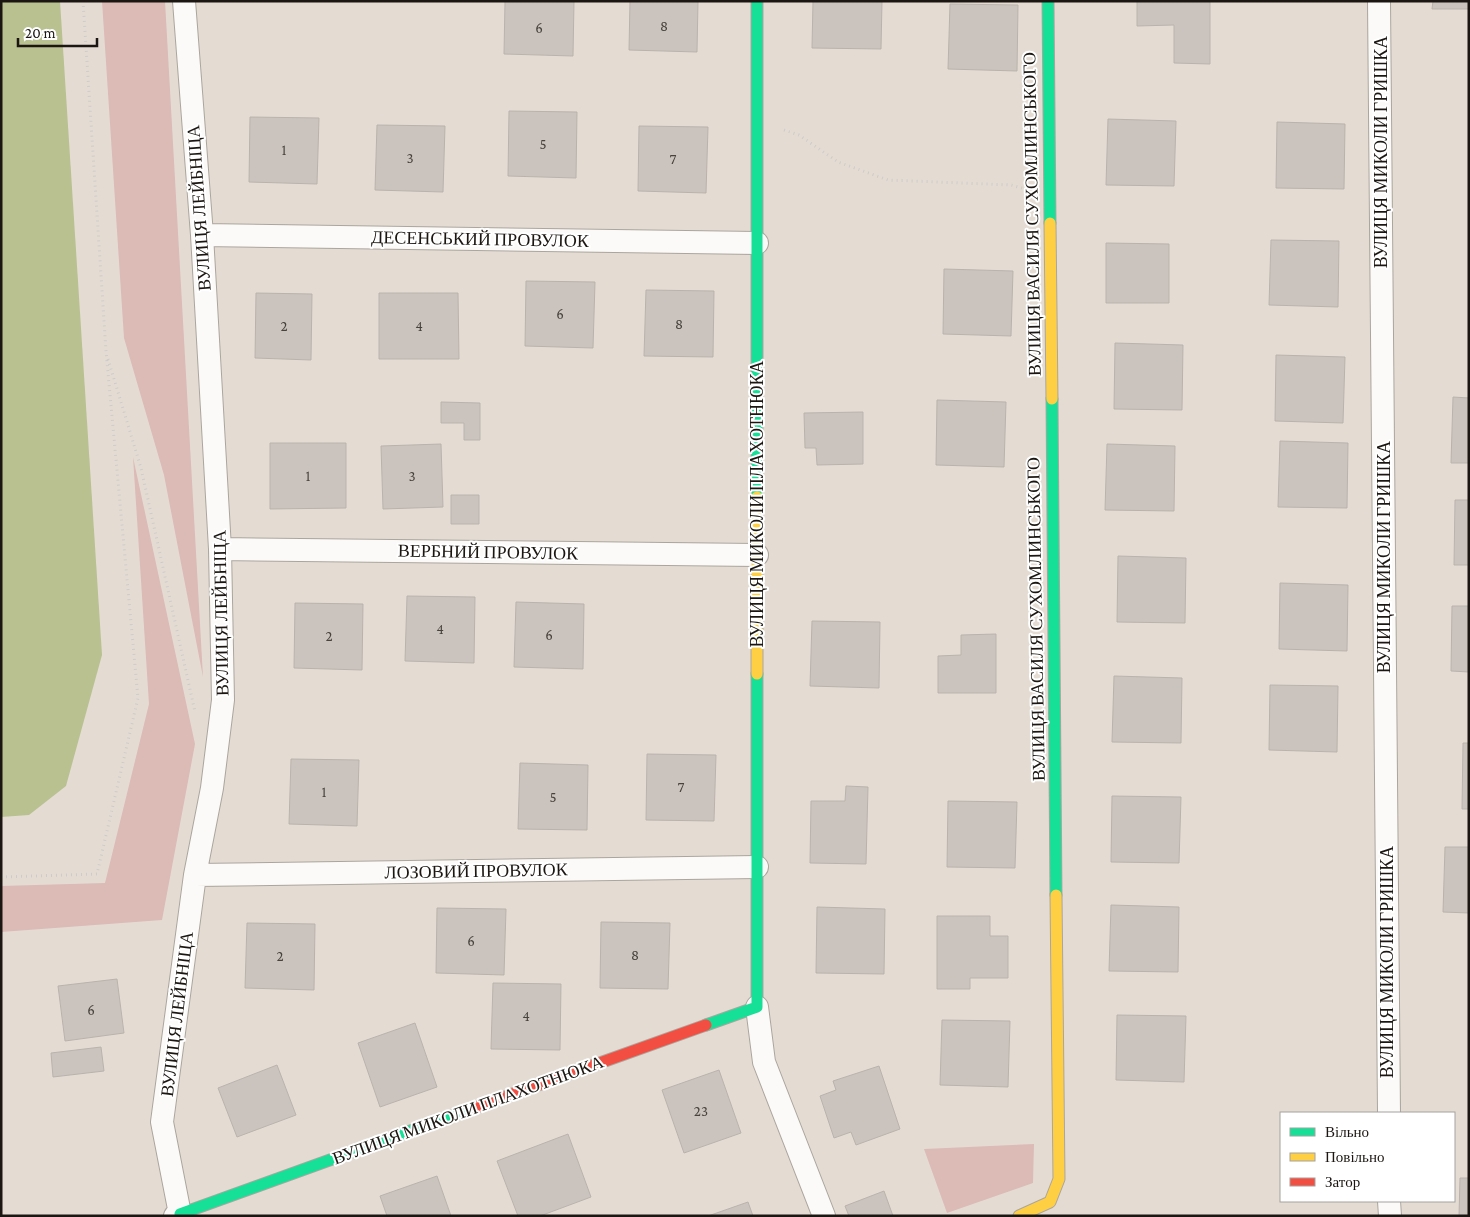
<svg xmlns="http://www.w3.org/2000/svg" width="1470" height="1217" font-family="'Crimson Pro',serif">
	<rect width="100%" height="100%" fill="#e4dcd3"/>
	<path fill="#dcbab6" d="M102,1H165L203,677L164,475L124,338Z
		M133,457L195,744L162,920L1,932V886L105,883L149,704Z
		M1034,1144L1033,1183L947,1213L924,1149Z"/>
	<path fill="#b9c191" d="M1,1H60L102,655L66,786L29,815L1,817Z"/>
	<path fill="#cbc4be" stroke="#bab3ad" d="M505,1H574L573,56L504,54Z
		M630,1H698L697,52L629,50Z
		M813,1H882L881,49L812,48Z
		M1137,1H1210V64L1174,63V25L1137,26Z
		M1433,1H1469V9H1432Z
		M950,4L1018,5L1017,71L948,69Z
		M509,111L577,112L576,178L508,176Z
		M250,117L319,118L317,184L249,182Z
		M1108,119L1176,121L1174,186L1106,185Z
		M1277,122L1345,124L1344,189L1276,188Z
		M377,125L445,126L443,192L375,190Z
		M639,126L708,127L706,193L638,191Z
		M1271,240L1339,241L1338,307L1269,305Z
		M1106,243L1169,244V303H1106Z
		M944,269L1013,271L1011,336L943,334Z
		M526,281L595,282L593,348L525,346Z
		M646,290L714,291L713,357L644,356Z
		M256,293L312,294L311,360L255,358Z
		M379,293H458L459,359H379Z
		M1115,343L1183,345L1182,410L1114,409Z
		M1276,355L1345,357L1343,423L1275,421Z
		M1453,397L1469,398V463H1451Z
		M937,400L1006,402L1004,467L936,465Z
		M441,402L480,403V440H464V423H441Z
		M863,412V464L817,465L816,448H805L804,413Z
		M1280,441L1348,443L1347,508L1278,507Z
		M270,443H346V508L270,509Z
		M441,444L443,507L383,509L381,446Z
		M1107,444L1175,446L1174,511L1105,510Z
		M451,495H479V524H451Z
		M1455,500H1469V565H1454Z
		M1118,556L1186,558L1185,623L1117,622Z
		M1280,583L1348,585L1347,651L1279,649Z
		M407,596L475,597L474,663L405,661Z
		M516,602L584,604L583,669L514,667Z
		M295,603L363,604L362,670L294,668Z
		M1452,606H1469V672L1451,671Z
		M812,621L880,622L879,688L810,686Z
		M996,634V693H938V656L961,655V635Z
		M1114,676L1182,678L1181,743L1112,742Z
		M1270,685L1338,686L1337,752L1269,750Z
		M1463,743H1469V809H1462Z
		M647,754L716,755L714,821L646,820Z
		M291,759L359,760L357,826L289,824Z
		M520,763L588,765L587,830L518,829Z
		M846,786L868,787L866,864L810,863L811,801H845Z
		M1112,796L1181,797L1179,863L1111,862Z
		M948,801L1017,802L1015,868L947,867Z
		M1445,847H1469V913L1443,912Z
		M1111,905L1179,907L1178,972L1109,971Z
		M817,907L885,909L884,974L816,973Z
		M437,908L506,909L504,975L436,973Z
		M937,916H990V936H1008V978H970V989H937Z
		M601,922L670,923L668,989L600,988Z
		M247,923L315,924L314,990L245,988Z
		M117,979L124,1033L65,1041L58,986Z
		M493,983L561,984L560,1050L491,1049Z
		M1117,1015L1186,1016L1184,1082L1116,1080Z
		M942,1020L1010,1021L1008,1087L940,1085Z
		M415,1023L437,1087L380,1107L358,1043Z
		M101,1047L104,1071L53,1077L51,1053Z
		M277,1065L296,1115L237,1137L218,1088Z
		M879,1066L900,1129L856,1145L851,1132L834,1138L820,1096L836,1090L833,1081Z
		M719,1070L741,1133L684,1153L662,1090Z
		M568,1134L591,1197L540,1216H518L497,1161Z
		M437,1176L451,1216H387L380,1196Z
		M1460,1178H1469V1216H1459Z
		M884,1191L893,1216H849L845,1206Z
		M748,1202L753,1216H708Z"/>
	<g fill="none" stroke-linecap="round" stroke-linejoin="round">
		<defs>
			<path id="street" d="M1379,1L1389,1113
				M202,235L757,243
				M220,549L757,555
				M195,875L757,867
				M757,1007L764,1062L824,1216
				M1389,1201L1390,1216
				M175,1216L180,1214L162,1122L195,875L212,788L223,700L220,549L202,235L184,1"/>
			<path id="fast" d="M757,1V497
				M1048,1L1050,223
				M1052,399L1056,895
				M706,1025L757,1007V674
				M180,1214L471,1109"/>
			<path id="slow" d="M1050,223L1052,399
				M757,497V674
				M1019,1216L1050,1202L1059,1179L1056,895"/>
			<path id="jam" d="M471,1109L706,1025"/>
		</defs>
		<use href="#street" stroke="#aba59e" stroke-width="24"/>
		<use href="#fast" stroke="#aba59e" stroke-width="13"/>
		<use href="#slow" stroke="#aba59e" stroke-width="13"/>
		<use href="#jam" stroke="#aba59e" stroke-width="13"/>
		<path stroke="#cdcbc9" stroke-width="3" stroke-dasharray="1 4" stroke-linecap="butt" d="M784,130L799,135L838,162L888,180L1011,185L1022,188
			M108,359L141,468L195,712
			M1,877L97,874L138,698L106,351L83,1"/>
		<use href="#street" stroke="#fbfaf8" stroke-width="22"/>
		<use href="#fast" stroke="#16e098" stroke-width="11"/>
		<use href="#slow" stroke="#ffcf43" stroke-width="11"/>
		<use href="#jam" stroke="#f24e42" stroke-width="11"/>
	</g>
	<g text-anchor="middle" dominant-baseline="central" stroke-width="4" stroke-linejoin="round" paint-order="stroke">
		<g font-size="15" fill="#48423d">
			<text x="664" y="26">8</text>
			<text x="539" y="28">6</text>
			<text x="543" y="144">5</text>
			<text x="284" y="150">1</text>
			<text x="410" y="158">3</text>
			<text x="673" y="159">7</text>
			<text x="560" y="314">6</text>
			<text x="679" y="324">8</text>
			<text x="284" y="326">2</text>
			<text x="419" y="326">4</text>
			<text x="308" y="476">1</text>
			<text x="412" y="476">3</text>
			<text x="440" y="629">4</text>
			<text x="549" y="635">6</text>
			<text x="329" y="636">2</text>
			<text x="681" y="787">7</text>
			<text x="324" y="792">1</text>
			<text x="553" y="797">5</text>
			<text x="471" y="941">6</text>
			<text x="635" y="955">8</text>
			<text x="280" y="956">2</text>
			<text x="91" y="1010">6</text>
			<text x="526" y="1016">4</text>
			<text x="701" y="1111">23</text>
		</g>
		<g font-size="18" fill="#1b1611" stroke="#fff">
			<text transform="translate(1381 152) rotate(-90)">ВУЛИЦЯ МИКОЛИ ГРИШКА</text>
			<text transform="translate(199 208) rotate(-94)">ВУЛИЦЯ ЛЕЙБНІЦА</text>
			<text transform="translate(1032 214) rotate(-91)">ВУЛИЦЯ ВАСИЛЯ СУХОМЛИНСЬКОГО</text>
			<text transform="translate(480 239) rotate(1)">ДЕСЕНСЬКИЙ ПРОВУЛОК</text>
			<text transform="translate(757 504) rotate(-90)">ВУЛИЦЯ МИКОЛИ ПЛАХОТНЮКА</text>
			<text transform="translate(488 552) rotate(1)">ВЕРБНИЙ ПРОВУЛОК</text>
			<text transform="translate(1384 557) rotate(-90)">ВУЛИЦЯ МИКОЛИ ГРИШКА</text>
			<text transform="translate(221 613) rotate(-91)">ВУЛИЦЯ ЛЕЙБНІЦА</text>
			<text transform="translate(1036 619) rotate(-91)">ВУЛИЦЯ ВАСИЛЯ СУХОМЛИНСЬКОГО</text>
			<text transform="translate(476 871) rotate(-1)">ЛОЗОВИЙ ПРОВУЛОК</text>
			<text transform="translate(1387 962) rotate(-90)">ВУЛИЦЯ МИКОЛИ ГРИШКА</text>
			<text transform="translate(177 1014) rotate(-83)">ВУЛИЦЯ ЛЕЙБНІЦА</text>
			<text transform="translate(468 1110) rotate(-20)">ВУЛИЦЯ МИКОЛИ ПЛАХОТНЮКА</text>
		</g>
	</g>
	<rect width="1470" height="1217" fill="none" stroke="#1b1611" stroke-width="5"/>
	<rect x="1280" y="1112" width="175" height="90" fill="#ffffff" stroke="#a4a2a0"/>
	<rect x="1290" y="1128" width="25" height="8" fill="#16e098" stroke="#a4a2a0"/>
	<text x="1325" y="1137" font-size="15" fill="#1b1611">Вільно</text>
	<rect x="1290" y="1153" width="25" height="8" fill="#ffcf43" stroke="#a4a2a0"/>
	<text x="1325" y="1162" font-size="15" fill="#1b1611">Повільно</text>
	<rect x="1290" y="1178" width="25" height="8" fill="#f24e42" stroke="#a4a2a0"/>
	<text x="1325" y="1187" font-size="15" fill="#1b1611">Затор</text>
	<path d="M18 38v8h79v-8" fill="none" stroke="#1b1611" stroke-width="2.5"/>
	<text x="25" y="38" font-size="15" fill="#1b1611" stroke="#ffffff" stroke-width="4" paint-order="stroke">20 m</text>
</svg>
